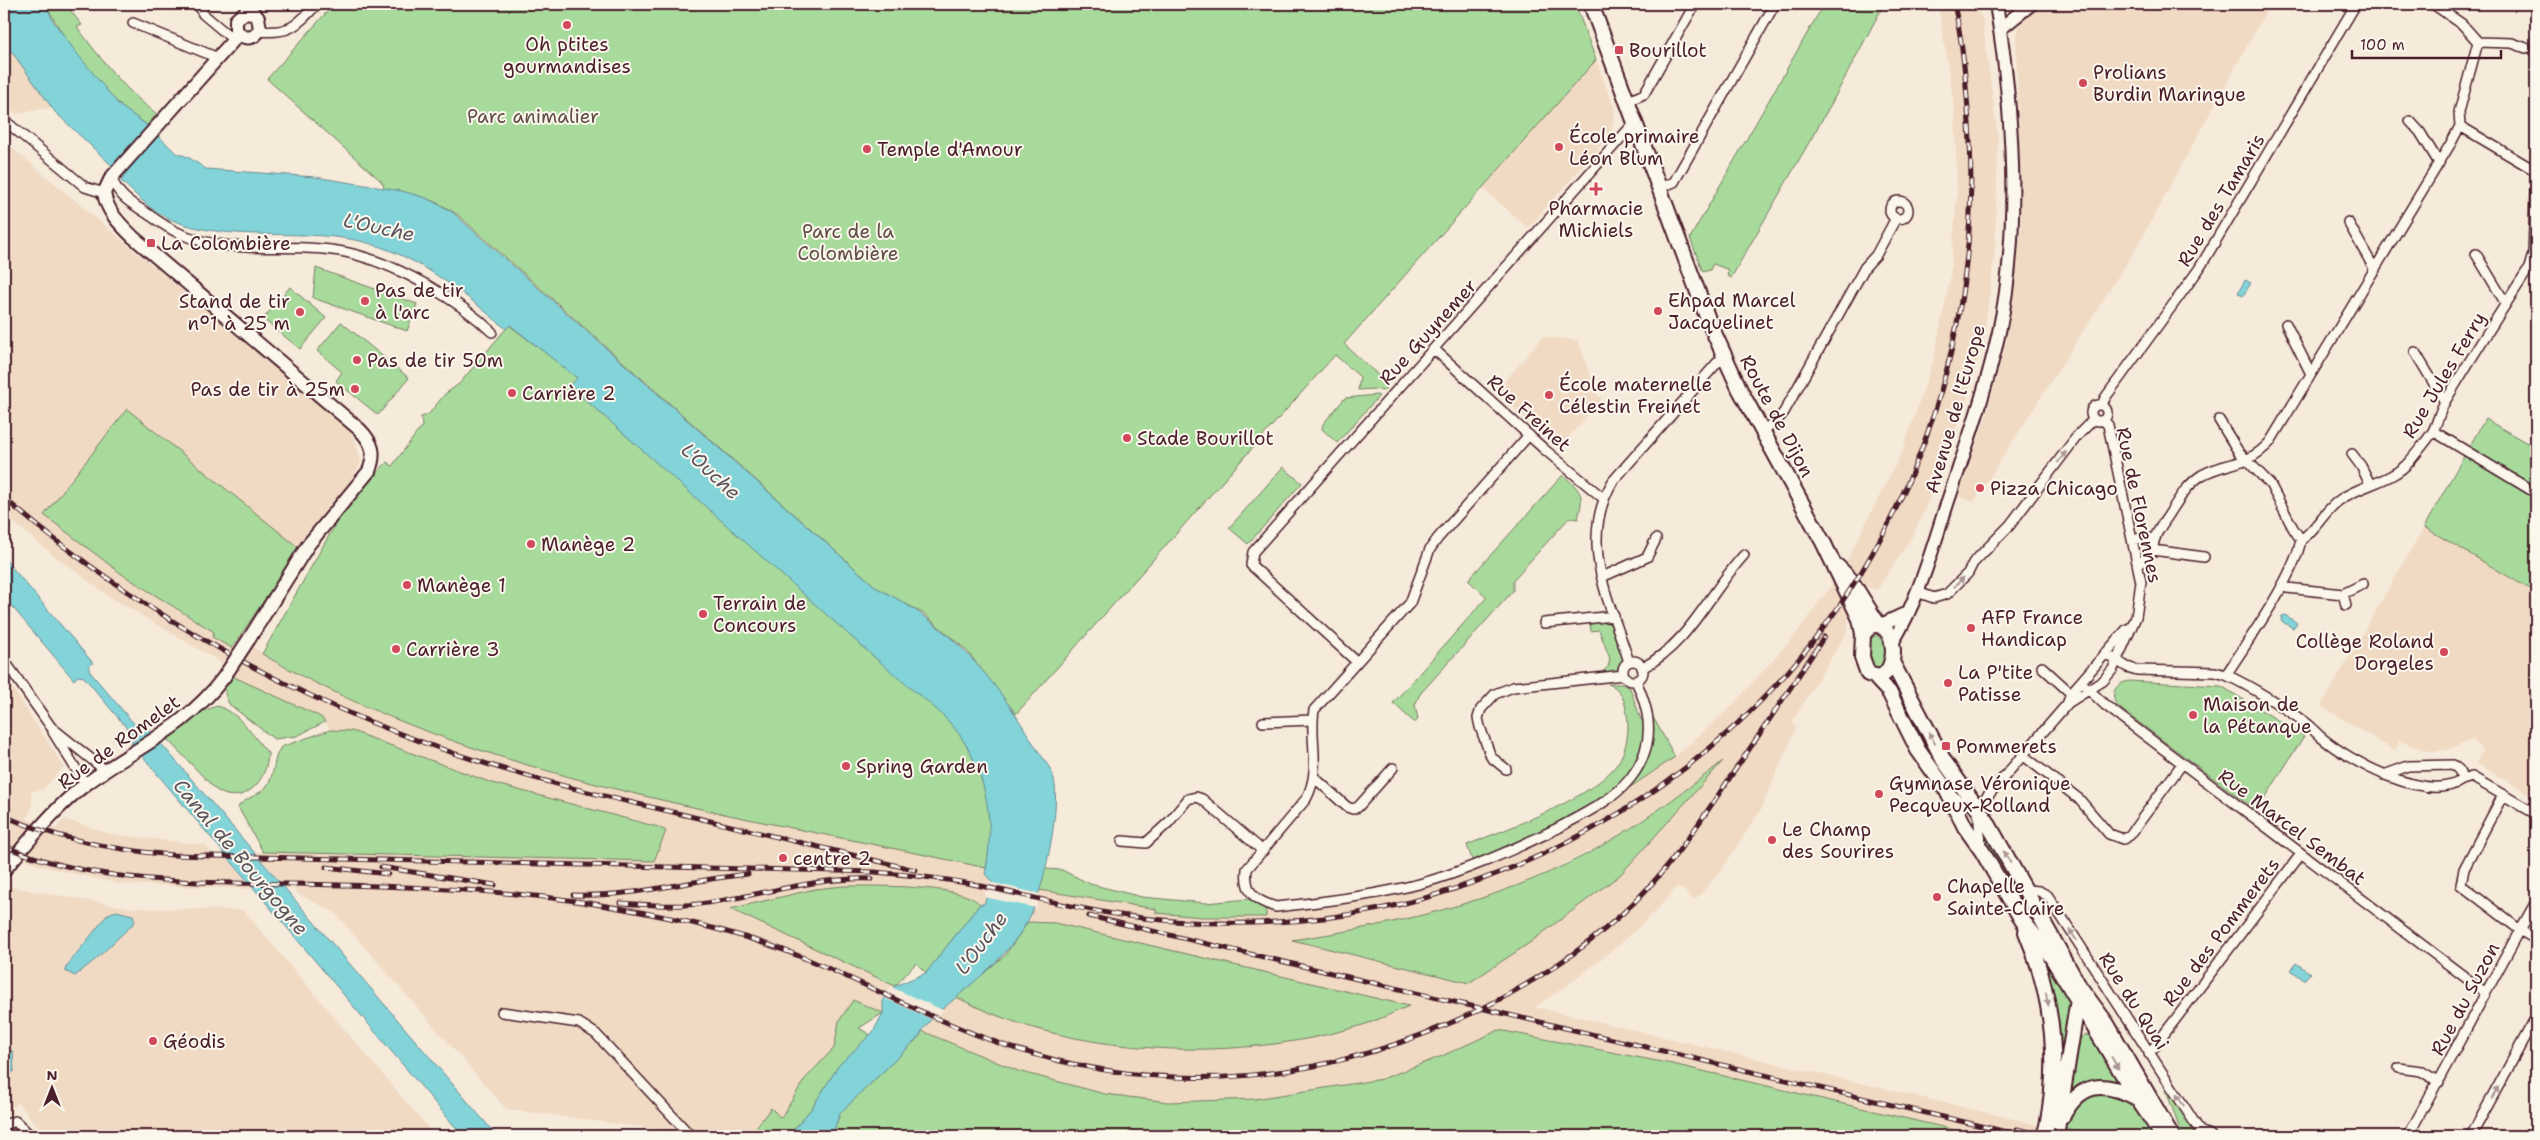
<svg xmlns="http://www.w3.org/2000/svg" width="2540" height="1140" font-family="'Shantell Sans',sans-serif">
	<rect width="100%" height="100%" fill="#f6eada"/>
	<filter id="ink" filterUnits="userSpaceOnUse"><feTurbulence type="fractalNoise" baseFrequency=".02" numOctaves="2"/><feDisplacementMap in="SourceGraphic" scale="10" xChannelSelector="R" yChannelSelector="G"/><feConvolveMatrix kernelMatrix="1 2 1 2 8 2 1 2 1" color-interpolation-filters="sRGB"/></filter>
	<g filter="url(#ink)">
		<path fill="#f0dac4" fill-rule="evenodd" d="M1938,4H1973L1982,18L1998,139L1995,250L1984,335L1967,397L1938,480L1913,535L1877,590L1865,586L1848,614V630L1792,722L1796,728L1761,809L1720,872L1695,900L1678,886L1654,913L1620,944L1568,985L1535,1007L2086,1136H1981L1677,1065L1500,1030L1442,1056L1382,1079L1255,1099L1168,1102L1105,1094L1018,1071L922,1031L940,1009H943L956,997L1001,1017L1028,1026L1085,1039L1140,1047L1239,1048L1328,1035L1365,1025L1408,1006L1055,923L1028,922L1039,890L1157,909L1156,913L1255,918L1265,917V912L1319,908L1415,888L1595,811L1675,757L1730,708L1796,634L1830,588L1848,558L1903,450L1934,358L1950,278L1957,195L1955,112ZM1719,764L1620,875L1528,944L1469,983L1294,941L1406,920L1469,903L1514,887L1552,870L1612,839L1675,798Z
			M2034,4H2270L2135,250L1974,502L1958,496L1986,417L2006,343L2021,226L2016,36L2022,19Z
			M4,37L7,45L54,107L16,114L4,103Z
			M1596,60L1615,110L1611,134L1528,228L1483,188Z
			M4,141L348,429L355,440L361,461L350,486L299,548L236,498L123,575L214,632L212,637L232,648L222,663L107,595L47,550L4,514Z
			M1543,337L1578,340L1592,381L1588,386L1602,399L1559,448L1496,391Z
			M2424,527L2533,591L2531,594L2536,597V798L2476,763L2483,751L2472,739L2447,750L2428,751L2399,741L2395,751L2321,706Z
			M252,646L287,669L342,696L429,732L505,758L652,798L986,868L985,874L992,882L984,904H980L976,898L945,891L893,886H843L815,889L731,909L895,986L883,999V1013L853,1000L839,1021L834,1048L805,1079L781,1118L771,1108L749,1136H708L506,1109L334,912L298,894L294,889L286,888L255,852L566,859L666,831L658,827L492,783L352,731L330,730L321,717L232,676Z
			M4,675L64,767L43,789L31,792L32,807L27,819L55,829L65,819L110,834L205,845L212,854H224L253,889L121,884L41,866L4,851Z
			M11,887L131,908L243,910L435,1136H46L18,1103L4,1114V895Z"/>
		<path fill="#a7da9b" stroke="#787c63" d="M46,4H65L82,25L77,27C101,59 124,90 157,114L147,125C138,118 126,112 119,104C93,78 61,37 46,4Z
			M334,4H1561L1577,9L1596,60L1344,344L1389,385L1383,391L1374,389L1358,390L1360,377L1335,355L1016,714L967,651L924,614L877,588L459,216C436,199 411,192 382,189L384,186L381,181L267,79Z
			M1824,4H1884L1830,106L1731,278L1727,275L1729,270L1713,264L1710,270L1703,272L1690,238Z
			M316,268L417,304L407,331L313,298Z
			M290,287L326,318L300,349L263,319Z
			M341,322L409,378L378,415L336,381L342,372L317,351Z
			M509,325L578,378L571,387C666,470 760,553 853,638C886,668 935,701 960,735C987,772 996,824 986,868C741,814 482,782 262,654L345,507L387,462L392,466L422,426L421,417L428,415L445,394L459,384Z
			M1377,395L1379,396L1337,443L1322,429L1323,424L1345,398Z
			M127,409L299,548L232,648L212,637L214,632L123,575L44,515Z
			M2485,419L2536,448V597L2531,594L2533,591L2424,527Z
			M1283,467L1302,483L1248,544L1229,528Z
			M1563,475C1583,493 1584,494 1578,519L1569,518L1513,580V591L1420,694L1415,705L1418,719L1415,723L1393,703L1487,597L1468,580Z
			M1605,622L1610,624L1623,659C1621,672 1612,671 1601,673L1608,667L1610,659L1599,630L1591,631L1590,624Z
			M1877,635C1886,641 1887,660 1881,669L1872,666L1869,648L1870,639Z
			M232,676L321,717L325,722L297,736L274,739L230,705C223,694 223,686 232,676Z
			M2129,681L2221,686L2304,736L2257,811L2117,706C2109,693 2116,683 2129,681Z
			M1608,684H1622L1630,688L1641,720L1653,717L1675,757L1595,811L1475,868L1467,845C1508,828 1584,802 1613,769C1626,755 1630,733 1627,715C1625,702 1622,688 1608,684Z
			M1902,688L1961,793L1958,795L1921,746L1893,693Z
			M217,706C240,712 253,737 268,753C268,781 243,808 216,790L167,739L203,711Z
			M330,730L352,731L492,783L658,827L666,831L654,861L263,852L238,807C245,798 258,796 266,787C276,775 272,759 281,747Z
			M1723,761L1620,875L1528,944L1469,983L1292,940C1394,925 1493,903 1585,855C1634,829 1679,796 1723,761Z
			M1987,833L2071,978L2032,925L1984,842Z
			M1044,869L1062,870L1090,884L1142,897L1206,903L1249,899L1266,910V917H1202L1156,913V909L1039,890Z
			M843,886C870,886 964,884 980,904L926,973L916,963L895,986L730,909L815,889Z
			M1028,922L1055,923L1409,1006C1394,1012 1379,1020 1363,1025C1253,1059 1109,1058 1001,1017C986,1012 971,1004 956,997L1005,955Z
			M2040,949L2074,1001L2067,1036L2059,1046L2055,1006Z
			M853,1000L883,1013L859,1028L871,1035L839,1065L812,1108L788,1136H749L771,1108L781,1118L805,1079L834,1048L839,1021Z
			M1499,1030L1677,1065L1981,1136H832L840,1113L919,1037L922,1031L1018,1071L1105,1094L1168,1102L1255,1099L1382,1079L1442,1056Z
			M2085,1035L2095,1036L2125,1084L2068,1101L2075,1041Z
			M2165,1087L2196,1133L2202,1136H2182Z
			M2091,1093H2106L2127,1102L2158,1136H2097L2065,1128L2071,1110Z"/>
		<path fill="#82d4d9" stroke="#6c8c93" d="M4,4H46L53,21L75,51L119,105L148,126L176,153L188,157L206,169L315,177L402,191L426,198L451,211L877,588C948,623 993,675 1033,743C1039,753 1051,767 1054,779C1061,809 1043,896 1027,922C1006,959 974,981 943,1009H940L924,1028L919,1037L840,1113L832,1136H788L812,1108L839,1065L873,1032L883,1013V999L895,986L926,973L980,904H984L992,882L985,874C995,826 988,778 961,737C948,717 928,702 909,687C888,669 867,651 847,633C755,551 663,468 570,386L577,378L510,325L506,329C463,292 416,254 360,241C298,227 216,245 162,215C147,207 134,192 121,181L124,177L55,112L7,45L4,37Z
			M2245,280L2251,283L2243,296L2238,293Z
			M4,558L93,663L89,666L90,672L141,732L146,726L497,1136H463L131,743L135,738L84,677L78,676L74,680L4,597Z
			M2285,615L2297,623L2293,628L2281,621L2282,616Z
			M116,911L133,915L135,922L96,959L75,976L65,971L66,967L108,914Z
			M2296,963L2310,973L2304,980L2291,970Z
			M13,1051L14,1072L4,1071V1052Z"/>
		<path fill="#f6eada" d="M989,882L1040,894L1036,908L984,897Z
			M891,987L945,1011H942L933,1020L882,997Z"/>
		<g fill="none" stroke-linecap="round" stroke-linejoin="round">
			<defs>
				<path id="street" d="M204,4L201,10L203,14L234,40
					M133,23L218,58
					M259,31C291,34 297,25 317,4
					M2478,42L2512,43L2526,48
					M1628,101L1644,94L1695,4
					M4,120L85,187L104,193
					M2410,121L2420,132L2439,163
					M2460,126L2536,171
					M111,178C121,199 130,202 148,214C158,221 169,229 181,234C236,258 300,239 357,255C401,267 459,300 492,332
					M1659,188L1674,182L1775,4
					M1890 210a9 9 0 1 1 18 0a9 9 0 1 1-18 0Z
					M2348,222L2375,270
					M2476,254L2506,304
					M2286,324L2311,374
					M1435,350L1544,449L1603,498
					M2415,352L2445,402
					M2091 413a8 8 0 1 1 16 0a8 8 0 1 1-16 0Z
					M2102,405L2105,398L2199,269L2356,4
					M2219,420L2238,451L2270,484L2293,528L2301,540
					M1762,430L1775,423L1784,412L1865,267L1876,255L1896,218
					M2433,431L2536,493
					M1529,435L1438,538L1430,549L1410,603L1314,710C1309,741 1322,770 1306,799L1247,869C1244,892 1255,901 1276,907C1324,902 1372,896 1419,884C1467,871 1515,849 1560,827C1577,817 1596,809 1612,796C1627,785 1640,768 1645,751C1653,726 1646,703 1636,681
					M2352,454L2361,466L2370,484
					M2133,539L2153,538
					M2153,550L2204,557
					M2138,566L2153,550C2153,536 2160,528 2168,516C2177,502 2187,484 2202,475C2229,460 2246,468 2270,442L2451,143L2460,126L2459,112L2478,42L2462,24L2433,4
					M1602,577L1647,557L1656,539
					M2282,584L2287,588L2343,594L2346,605
					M1917,592L1934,598L1947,594L1968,573L1973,563L2010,525L2078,435L2094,419
					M2343,594L2363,584
					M1544,623L1614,616
					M2105,653L2127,667L2137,670L2215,672L2226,675C2249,685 2289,710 2308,725C2313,729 2317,734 2322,738C2350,761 2427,804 2462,780L2459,770L2453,765L2408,766L2384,775
					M4,660L51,727L106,771
					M1623 671a10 10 0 1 1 20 0a10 10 0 1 1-20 0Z
					M1357,662L1251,565L1253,552L1635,122
					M1629,662C1610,602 1577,541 1613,481L1724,355
					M2042,667L2075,697
					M1642,668C1690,643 1709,593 1744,555
					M2226,675C2249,639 2293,579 2301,540C2317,529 2324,510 2341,499C2363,484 2392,482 2410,461C2417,452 2427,441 2433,431C2438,422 2440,409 2446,400C2473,355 2501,311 2529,268L2533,254L2536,170
					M2081,682L2105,705L2486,993
					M2068,702L2071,693L2127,629
					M1263,722L1312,720
					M53,732L86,785
					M2024,756L2079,799L2109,834L2123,839L2130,835L2182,764
					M1506,769L1491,757L1480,727L1478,718L1481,709L1495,694L1513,687L1624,675
					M1315,778L1347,807L1353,809L1358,807L1393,768
					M2462,780L2472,777L2536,814
					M1951,794L1959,801L1977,807
					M2503,795L2464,869L2461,885L2520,930L2536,902
					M1978,807L2068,703L2103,681L2113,669L2136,617L2141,582L2108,425L2103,420
					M1978,810L1981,847
					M1122,841L1146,843L1169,822L1188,799L1196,797L1202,799L1263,851
					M2027,890L2039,891L2048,896L2200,1131L2211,1136
					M502,1012L579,1023L596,1034L691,1136
					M2149,1054L2301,854
					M2399,1068L2421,1071L2439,1082
					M4,1125L15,1121L31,1136
					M2408,1136L2520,930L2536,940
					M2471,1136L2536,1017"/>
				<path id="secondary" d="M246,4L258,18L260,28C255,40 243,41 236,29V20L244,13L253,14
					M2000,29L2031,4
					M239,34L111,178L104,193C107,212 120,224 133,237L359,429C373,443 376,453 369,471L308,545L249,639
					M1881,625L1907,613
					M1892,643C1920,598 1933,545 1950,495C1968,441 1987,387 1999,332C2021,229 2013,107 1996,4
					M4,870C29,841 55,807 86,784C137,746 184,730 224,677"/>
				<path id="primary" d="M1591,4L1709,322L1740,390L1824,544L1860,619L1863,634
					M1837,566L1850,579L1878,624
					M1872,625C1897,622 1900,670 1879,677L1868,674L1862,657L1863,634Z
					M1892,662L1944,761L1986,820L2079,986L2107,1024L2172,1136
					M1875,677L1889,692L1918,750L1947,791L1965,827L1982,851L2022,920L2051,956L2137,1098L2160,1132
					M2026,932C2052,994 2060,1060 2047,1126
					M2062,1117C2081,1081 2104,1081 2137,1098
					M2056,1136L2078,999"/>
			</defs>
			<use href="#street" stroke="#4a1f2b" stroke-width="12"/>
			<use href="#secondary" stroke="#4a1f2b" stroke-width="16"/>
			<use href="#primary" stroke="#4a1f2b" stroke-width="18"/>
			<use href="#street" stroke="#fbf7ec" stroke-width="9"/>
			<use href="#secondary" stroke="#fbf7ec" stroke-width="12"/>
			<use href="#primary" stroke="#fbf7ec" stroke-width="14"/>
			<defs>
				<path id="rail" d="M4,498C144,618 310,709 487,764C551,784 616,799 681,814C759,833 837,851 915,870
					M4,816C57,839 114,850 172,855L875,872C909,875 944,878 977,885C1025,895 1072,908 1120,915C1188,925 1256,926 1324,918C1401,909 1476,885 1545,853C1830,720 1990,433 1969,123C1966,83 1963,43 1954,4
					M4,846C97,885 196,882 296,884C392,886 487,888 582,902C659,914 737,930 809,960C875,988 939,1023 1007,1046C1169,1100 1330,1083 1483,1008C1544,977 1601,939 1648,888C1680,853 1706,813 1733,773C1764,728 1794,683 1824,637
					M326,867L388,874
					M381,867L495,885
					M573,895C633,898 689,880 748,874
					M620,903C649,905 678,907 707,903C762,895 816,877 872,879
					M1089,916L2024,1136
					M2017,1129L2048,1136"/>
			</defs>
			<use href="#rail" stroke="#4a1f2b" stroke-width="5"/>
			<use href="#rail" stroke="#fbf7ec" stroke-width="3" stroke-dasharray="9" stroke-linecap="butt"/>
			<defs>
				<path id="secondary-bridge" d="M224,677L249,639"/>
				<path id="primary-bridge" d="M2044,1136L2047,1126"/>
			</defs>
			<use href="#secondary-bridge" stroke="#4a1f2b" stroke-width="16" stroke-linecap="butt"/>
			<use href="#primary-bridge" stroke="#4a1f2b" stroke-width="18" stroke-linecap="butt"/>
			<use href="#secondary-bridge" stroke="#fbf7ec" stroke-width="12"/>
			<use href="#primary-bridge" stroke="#fbf7ec" stroke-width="14"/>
		</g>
		<defs><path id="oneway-solid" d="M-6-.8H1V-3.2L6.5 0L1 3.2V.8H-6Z" transform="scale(1.25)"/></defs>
		<g fill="#ab9695">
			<use href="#oneway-solid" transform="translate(2062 457) rotate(-53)"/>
			<use href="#oneway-solid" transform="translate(1959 582) rotate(-45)"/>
			<use href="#oneway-solid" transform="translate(1932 738) rotate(-118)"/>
			<use href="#oneway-solid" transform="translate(2007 857) rotate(-121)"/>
			<use href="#oneway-solid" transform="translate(2073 935) rotate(-123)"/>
			<use href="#oneway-solid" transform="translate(2047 999) rotate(79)"/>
			<use href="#oneway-solid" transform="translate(2115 1063) rotate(59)"/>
			<use href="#oneway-solid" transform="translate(2495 1093) rotate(-61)"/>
			<use href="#oneway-solid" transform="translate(2180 1100) rotate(-124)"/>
		</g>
	</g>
	<g fill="#d1495b" stroke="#fbf7ec" stroke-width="2">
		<circle cx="567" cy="25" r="5"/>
		<rect x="1614" y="45" width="10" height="10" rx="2.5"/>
		<circle cx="2083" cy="83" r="5"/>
		<circle cx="1559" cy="147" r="5"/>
		<circle cx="867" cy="149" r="5"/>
		<path d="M1593.5 181.5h5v5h5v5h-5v5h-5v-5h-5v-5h5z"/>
		<rect x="146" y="238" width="10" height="10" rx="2.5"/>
		<circle cx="365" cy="301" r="5"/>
		<circle cx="1658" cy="311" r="5"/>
		<circle cx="300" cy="312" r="5"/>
		<circle cx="357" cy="360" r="5"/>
		<circle cx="355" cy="389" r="5"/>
		<circle cx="512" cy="393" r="5"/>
		<circle cx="1549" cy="395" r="5"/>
		<circle cx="1127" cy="438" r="5"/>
		<circle cx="1980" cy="488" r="5"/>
		<circle cx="531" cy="544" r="5"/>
		<circle cx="407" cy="585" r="5"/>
		<circle cx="703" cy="614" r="5"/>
		<circle cx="1971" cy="628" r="5"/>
		<circle cx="396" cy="649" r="5"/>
		<circle cx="2444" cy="652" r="5"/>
		<circle cx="1948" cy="683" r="5"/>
		<circle cx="2193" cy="715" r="5"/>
		<rect x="1941" y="741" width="10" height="10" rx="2.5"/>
		<circle cx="846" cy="766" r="5"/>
		<circle cx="1879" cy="794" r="5"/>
		<circle cx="1772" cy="840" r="5"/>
		<circle cx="783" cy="858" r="5"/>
		<circle cx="1937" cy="897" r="5"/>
		<circle cx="153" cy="1041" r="5"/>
	</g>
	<g text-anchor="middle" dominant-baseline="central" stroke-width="4" stroke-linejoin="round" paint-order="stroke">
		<g font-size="19" fill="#4a1f2b" stroke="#fbf7ec" text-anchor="start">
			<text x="567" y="44" text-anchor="middle">Oh ptites<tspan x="567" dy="22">gourmandises</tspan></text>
			<text x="1629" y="50">Bourillot</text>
			<text x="2093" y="72">Prolians<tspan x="2093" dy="22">Burdin Maringue</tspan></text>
			<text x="1569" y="136">École primaire<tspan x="1569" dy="22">Léon Blum</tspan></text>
			<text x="877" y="149">Temple d'Amour</text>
			<text x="1596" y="208" text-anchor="middle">Pharmacie<tspan x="1596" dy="22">Michiels</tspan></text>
			<text x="161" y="243">La Colombière</text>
			<text x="375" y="290">Pas de tir<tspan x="375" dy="22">à l'arc</tspan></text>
			<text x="1668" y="300">Ehpad Marcel<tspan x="1668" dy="22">Jacquelinet</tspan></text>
			<text x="290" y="301" text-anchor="end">Stand de tir<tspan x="290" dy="22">n°1 à 25 m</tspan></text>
			<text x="367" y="360">Pas de tir 50m</text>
			<text x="1559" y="384">École maternelle<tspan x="1559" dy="22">Célestin Freinet</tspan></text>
			<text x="345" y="389" text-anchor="end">Pas de tir à 25m</text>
			<text x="522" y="393">Carrière 2</text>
			<text x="1137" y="438">Stade Bourillot</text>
			<text x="1990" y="488">Pizza Chicago</text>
			<text x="541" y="544">Manège 2</text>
			<text x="417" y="585">Manège 1</text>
			<text x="713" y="603">Terrain de<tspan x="713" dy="22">Concours</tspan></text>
			<text x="1981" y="617">AFP France<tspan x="1981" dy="22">Handicap</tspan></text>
			<text x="2434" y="641" text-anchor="end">Collège Roland<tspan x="2434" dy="22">Dorgeles</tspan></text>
			<text x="406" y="649">Carrière 3</text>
			<text x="1958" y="672">La P'tite<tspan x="1958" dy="22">Patisse</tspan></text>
			<text x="2203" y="704">Maison de<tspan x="2203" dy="22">la Pétanque</tspan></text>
			<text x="1956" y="746">Pommerets</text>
			<text x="856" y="766">Spring Garden</text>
			<text x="1889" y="783">Gymnase Véronique<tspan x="1889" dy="22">Pecqueux-Rolland</tspan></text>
			<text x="1782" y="829">Le Champ<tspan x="1782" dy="22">des Sourires</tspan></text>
			<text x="793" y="858">centre 2</text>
			<text x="1947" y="886">Chapelle<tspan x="1947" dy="22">Sainte-Claire</tspan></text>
			<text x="163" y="1041">Géodis</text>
		</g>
		<g font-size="19" fill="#614e47" stroke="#fbf7ec">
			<text x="533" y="116">Parc animalier</text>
			<text x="848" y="231">Parc de la<tspan x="848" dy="22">Colombière</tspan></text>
		</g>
		<g font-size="19" fill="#4a1f2b" stroke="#fbf7ec">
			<text transform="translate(2221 200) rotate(-59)">Rue des Tamaris</text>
			<text transform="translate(1428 332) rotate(-48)">Rue Guynemer</text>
			<text transform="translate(2444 375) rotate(-59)">Rue Jules Ferry</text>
			<text transform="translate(1955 409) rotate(-74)">Avenue de l'Europe</text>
			<text transform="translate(1529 413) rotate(42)">Rue Freinet</text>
			<text transform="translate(1777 416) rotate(62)">Route de Dijon</text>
			<text transform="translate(2139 505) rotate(78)">Rue de Florennes</text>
			<text transform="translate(119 742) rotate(-36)">Rue de Romelet</text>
			<text transform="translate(2292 827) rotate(37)">Rue Marcel Sembat</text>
			<text transform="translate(2221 932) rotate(-53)">Rue des Pommerets</text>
			<text transform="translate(2465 999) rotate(-62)">Rue du Suzon</text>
			<text transform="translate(2134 1001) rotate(57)">Rue du Quai</text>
		</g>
		<g font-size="20" font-style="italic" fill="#5b555f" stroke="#fbf7ec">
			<text transform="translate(379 227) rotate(12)">L'Ouche</text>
			<text transform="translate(711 471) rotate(43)">L'Ouche</text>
			<text transform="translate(241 857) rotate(50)">Canal de Bourgogne</text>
			<text transform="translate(981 943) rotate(-53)">L'Ouche</text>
		</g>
	</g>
	<rect width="2540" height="1140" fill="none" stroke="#fbf7ec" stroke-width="20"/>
	<rect x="10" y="10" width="2520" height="1120" fill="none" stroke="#4a1f2b" stroke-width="2" filter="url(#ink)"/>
	<g transform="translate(52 1088)" stroke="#fbf7ec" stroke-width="4" paint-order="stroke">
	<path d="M0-4L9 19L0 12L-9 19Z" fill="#4a1f2b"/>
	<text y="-8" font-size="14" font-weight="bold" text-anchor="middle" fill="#4a1f2b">N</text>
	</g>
	<path d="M2352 50v8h149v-8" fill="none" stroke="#4a1f2b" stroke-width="2.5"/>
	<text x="2360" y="50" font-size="15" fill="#4a1f2b" stroke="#fbf7ec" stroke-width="4" paint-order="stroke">100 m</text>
</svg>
